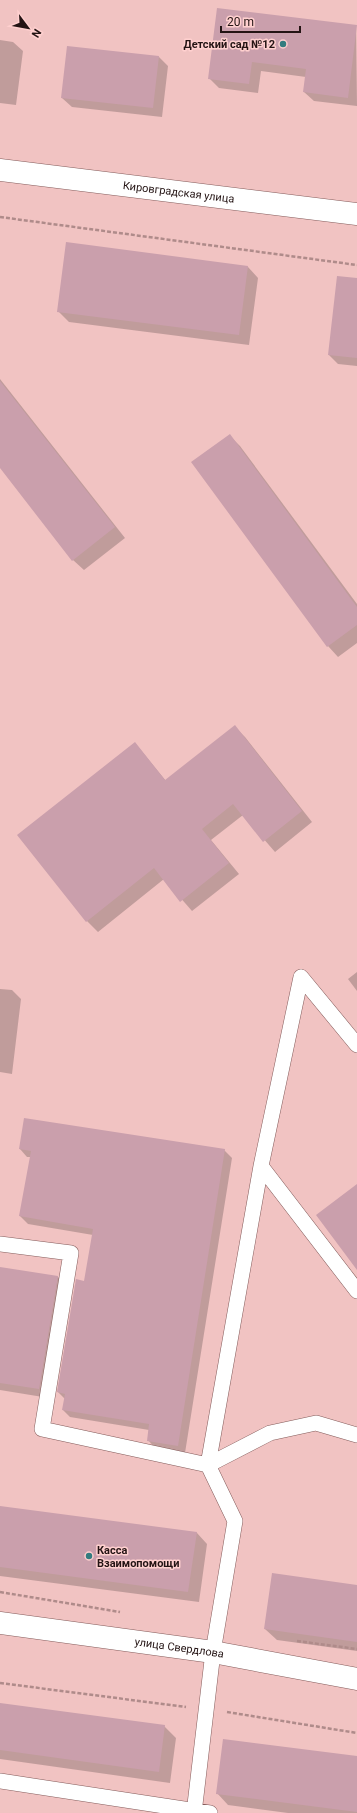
<svg xmlns="http://www.w3.org/2000/svg" width="357" height="1813" font-family="Roboto,sans-serif">
	<rect width="100%" height="100%" fill="#f1c3c2"/>
	<path fill="#0003" d="M218,9L356,26L357,106L314,101L304,92L306,77L261,71L258,93L219,88L210,79Z
		M0,40L13,42L23,51L16,105L0,103Z
		M159,57L168,66L162,117L72,107L62,98Z
		M248,267L258,278L249,345L69,322L58,311Z
		M357,279V366L338,364L329,355Z
		M0,379L125,538L84,570L73,560L0,467Z
		M229,435L240,446L357,604V643L338,657L328,646Z
		M235,727L245,737L312,822L275,852L243,815L211,840L239,874L192,911L164,879L98,932L87,921L19,835L135,743L166,781Z
		M357,972V991L348,979Z
		M0,989L12,990L21,999L12,1074L0,1072Z
		M20,1149L224,1150L232,1158L185,1453L155,1448L148,1440L149,1430L70,1417L63,1410L65,1399L58,1392L85,1282L93,1235L28,1224L20,1216L31,1157H27Z
		M0,1268L58,1277L67,1287L49,1398L0,1390Z
		M0,1507L197,1533L207,1544L199,1602L0,1576Z
		M357,1586V1651L277,1640L265,1629Z
		M0,1704L164,1726L176,1738L170,1783L0,1759Z
		M357,1757V1813H288L228,1805L217,1793Z"/>
	<path fill="#ca9fac" d="M217,8L357,25L348,98L303,92L306,69L252,62L249,84L208,79Z
		M67,46L159,56L153,108L61,98Z
		M66,242L248,266L239,335L57,312Z
		M337,276L357,278V358L328,355Z
		M0,381L115,527L72,561L0,468Z
		M230,434L357,607V625L327,647L191,462Z
		M235,725L302,811L263,842L233,804L202,829L229,863L180,902L154,868L86,922L17,835L135,742L165,780Z
		M24,1118L225,1149L178,1446L147,1441L149,1424L62,1410L65,1394L57,1392L76,1279L84,1281L93,1229L19,1216L31,1151L19,1149Z
		M357,1184V1270L316,1215Z
		M0,1267L58,1276L39,1389L0,1383Z
		M0,1506L197,1532L188,1592L0,1567Z
		M272,1573L357,1585V1642L264,1629Z
		M0,1703L165,1725L159,1772L0,1750Z
		M223,1739L357,1756V1812L216,1794Z"/>
	<g fill="none" stroke-linecap="round" stroke-linejoin="round">
		<defs>
			<path id="lane" d="M301,977L357,1045
				M261,1166L357,1291
				M0,1244L71,1253L42,1429L208,1465L235,1521L213,1652L194,1813
				M208,1465L261,1166L301,977
				M208,1465L270,1433L316,1423L357,1435
				M0,1781L210,1813"/>
			<g id="secondary">
				<path id="s1" d="M0,170L357,214"/>
				<path id="s2" d="M0,1623L213,1652L357,1679"/>
			</g>
		</defs>
		<use href="#lane" stroke="#845c5b" stroke-width="16"/>
		<use href="#secondary" stroke="#845c5b" stroke-width="23"/>
		<path stroke="#af8b8a" stroke-width="2.5" stroke-dasharray="4 2" stroke-linecap="butt" d="M0,217L357,265
			M0,1592L120,1612
			M297,1641L357,1649
			M0,1683L186,1707
			M227,1712L357,1733"/>
		<use href="#lane" stroke="#fff" stroke-width="15"/>
		<use href="#secondary" stroke="#fff" stroke-width="22"/>
	</g>
	<g fill="#337c7f" stroke="#ffd0cf" stroke-width="1.5">
		<circle cx="283" cy="44" r="4"/>
		<circle cx="89" cy="1556" r="4"/>
	</g>
	<g text-anchor="middle" dominant-baseline="central" stroke-width="3" stroke-linejoin="round" paint-order="stroke">
		<g font-size="11" font-weight="bold" fill="#241414" stroke="#ffd0cf" text-anchor="end">
			<text x="275" y="44">Детский сад №12</text>
			<text x="97" y="1550" text-anchor="start">Касса<tspan x="97" dy="13">Взаимопомощи</tspan></text>
		</g>
		<g font-size="11" fill="#241414" stroke="#ffd0cf">
			<text stroke="none"><textPath href="#s1" startOffset="180">Кировградская улица</textPath></text>
			<text stroke="none"><textPath href="#s2" startOffset="181">улица Свердлова</textPath></text>
		</g>
	</g>
	<g transform="translate(28 28) rotate(122)" stroke="#ffd0cf" stroke-width="3" paint-order="stroke">
	<path d="M0-3L7 15L0 10L-7 15Z" fill="#241414"/>
	<text y="-6" font-size="11" font-weight="bold" text-anchor="middle" fill="#241414">N</text>
	</g>
	<path d="M221 26v6h79v-6" fill="none" stroke="#241414" stroke-width="2"/>
	<text x="227" y="26" font-size="12" fill="#241414" stroke="#ffd0cf" stroke-width="3" paint-order="stroke">20 m</text>
</svg>
